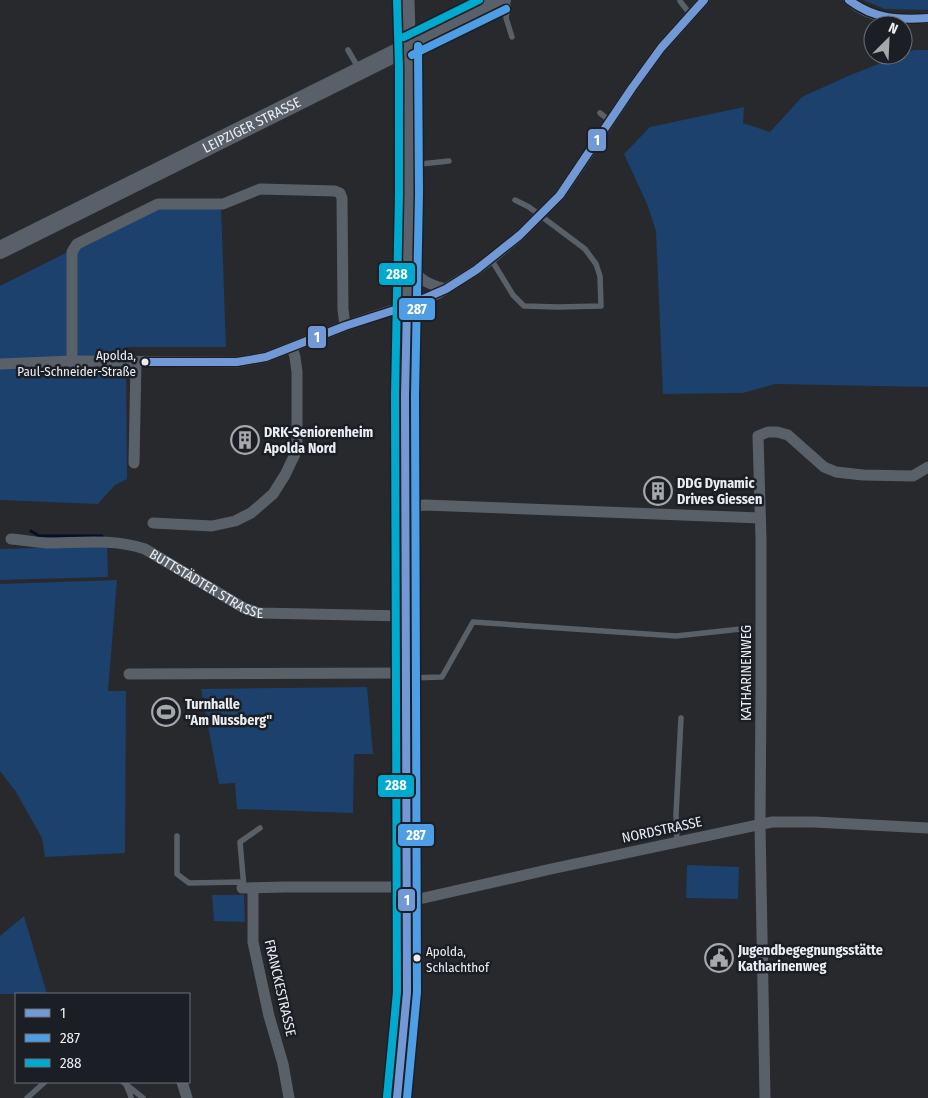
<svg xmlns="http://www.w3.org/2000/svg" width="928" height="1098" font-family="'Fira Sans Condensed',sans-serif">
	<rect width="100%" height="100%" fill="#27292c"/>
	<path fill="#1b416c" d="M863,0H928V10L885,9Z
		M914,50H928V387L775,384L743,393L663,394L656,231L647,204L624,154L650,127L744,107L743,123L770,132L802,97L848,76Z
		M221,207L226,347H126L127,479L115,485L98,504L0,500V286L155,208Z
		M107,546L108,577L0,580V549Z
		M117,580L108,691H126L125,853L45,857L42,838L16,792L0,771V584Z
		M367,687L373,754H354L353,813L237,809L235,783L219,784L201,689Z
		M687,865L739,867L738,899L686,898Z
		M212,895H244L245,922L214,921Z
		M24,916L47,994H0V936Z"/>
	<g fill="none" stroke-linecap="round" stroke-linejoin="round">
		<path stroke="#041028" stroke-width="3" d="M31,531L39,536H102"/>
		<path stroke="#5a6068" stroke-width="5.5" d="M506,0L508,6L506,18L512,37
			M680,1L690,14
			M348,50L359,69
			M600,113L610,121
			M411,165L449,161
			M491,259L513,295L524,306L558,307L601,306L600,276L596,264L585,249L529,207L515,200
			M408,678L442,677L473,622L676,636L741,629
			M177,836V874L189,883L239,882L244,888
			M677,842L676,815L681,718
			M244,888L240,842L260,828
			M123,1082L143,1098
			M127,1087L130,1094L131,1098
			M27,1098L45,1082"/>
		<g stroke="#5a6068" stroke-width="11">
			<path d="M849,0C871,20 900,20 928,18"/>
			<path d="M408,263C419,280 427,284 446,289"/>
			<path d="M72,361V252L77,244L158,204H223L260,189L335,191L340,193L342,198L343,309L345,326"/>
			<path d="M0,364L72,361L237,362L266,357L345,326L390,311L407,306L437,294L476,270L491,259L520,235L560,195L590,151L632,88L661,48L704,0"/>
			<path d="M134,463L136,362"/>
			<path d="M406,507L425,505L760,518"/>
			<path d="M153,523L212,526L235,521L251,513L273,494L285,475L296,452L297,439V372L295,357L292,347"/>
			<path id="s1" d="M11,539C23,540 35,542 46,543C79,543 113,538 145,549L244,608L259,613L406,616"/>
			<path d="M129,674L406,673"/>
			<path d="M242,888L286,887H406"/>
			<path d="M253,888V942L269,1016L283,1064L289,1098"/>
			<path d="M406,902L551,869L772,822H814L928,828"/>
			<path d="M182,1082L187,1098"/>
			<path d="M765,1098L760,825L761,691V539L758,436L768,432H777L788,435L824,467L836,472L863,475L913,476L928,467"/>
		</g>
		<path stroke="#5b626b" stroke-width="15" d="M397,1098L407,992L406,556L405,396L409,194V67L407,0"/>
		<path stroke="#596069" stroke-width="18" id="s2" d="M0,250L502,0"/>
		<defs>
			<path id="bus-1" d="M849,0C874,19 898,20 928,18
				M145,362H237L266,357L345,326L407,306L446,289L476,270L520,235L560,195L632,88L661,48L704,0
				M397,1098L407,992L405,396L407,306"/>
			<path id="bus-2" d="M412,55L506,9
				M407,1098L417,992L415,396L419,194L418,46"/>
			<path id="bus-3" d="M404,37L479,0
				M387,1097L397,992L395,396L399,194V67L397,0"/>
		</defs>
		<use href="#bus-1" stroke="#1b1f25" stroke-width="11"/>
		<use href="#bus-2" stroke="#1b1f25" stroke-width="11"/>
		<use href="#bus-3" stroke="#1b1f25" stroke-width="11"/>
		<use href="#bus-1" stroke="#7299d6" stroke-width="8"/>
		<use href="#bus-2" stroke="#4d9ee5" stroke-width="8"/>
		<use href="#bus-3" stroke="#00a9ce" stroke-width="8"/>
	</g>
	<defs>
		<symbol id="building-ring" viewBox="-11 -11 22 22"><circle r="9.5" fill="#1b1f25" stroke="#a6a8ac" stroke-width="1.5"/><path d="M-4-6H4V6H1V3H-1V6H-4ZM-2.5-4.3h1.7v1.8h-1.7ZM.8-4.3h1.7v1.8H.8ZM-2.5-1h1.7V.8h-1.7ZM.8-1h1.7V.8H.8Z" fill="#a6a8ac"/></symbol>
		<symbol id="stadium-ring" viewBox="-11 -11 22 22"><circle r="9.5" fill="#1b1f25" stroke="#a6a8ac" stroke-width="1.5"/><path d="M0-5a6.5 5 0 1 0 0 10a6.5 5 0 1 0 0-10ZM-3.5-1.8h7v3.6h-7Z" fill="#a6a8ac"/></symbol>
		<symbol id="civic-ring" viewBox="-11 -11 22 22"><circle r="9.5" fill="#1b1f25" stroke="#a6a8ac" stroke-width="1.5"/><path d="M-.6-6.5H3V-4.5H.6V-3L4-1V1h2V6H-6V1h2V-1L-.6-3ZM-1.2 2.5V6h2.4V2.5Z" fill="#a6a8ac"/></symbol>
	</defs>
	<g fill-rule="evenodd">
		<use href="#building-ring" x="229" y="424" width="32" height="32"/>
		<use href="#building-ring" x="642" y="475" width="32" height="32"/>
		<use href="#stadium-ring" x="150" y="696" width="32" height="32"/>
		<use href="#civic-ring" x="703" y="942" width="32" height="32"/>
	</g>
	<g fill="#eaedf1" stroke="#1b1f25" stroke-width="2">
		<circle cx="145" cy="362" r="4.5"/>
		<circle cx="417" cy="958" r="4.5"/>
	</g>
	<g text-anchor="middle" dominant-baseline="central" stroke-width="5" stroke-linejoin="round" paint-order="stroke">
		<g font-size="13" fill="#eaedf1" stroke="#1b1f25" text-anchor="end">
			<text x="136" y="355">Apolda,<tspan x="136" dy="16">Paul-Schneider-Straße</tspan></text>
			<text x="426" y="951" text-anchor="start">Apolda,<tspan x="426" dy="16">Schlachthof</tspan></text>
		</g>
		<g font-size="14" fill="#eaedf1" stroke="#1b1f25">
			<text stroke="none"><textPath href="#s2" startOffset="281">LEIPZIGER STRASSE</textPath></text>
			<text stroke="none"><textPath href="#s1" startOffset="206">BUTTSTÄDTER STRASSE</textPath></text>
			<text transform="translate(746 673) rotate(-90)">KATHARINENWEG</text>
			<text transform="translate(662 830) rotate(-12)">NORDSTRASSE</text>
			<text transform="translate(280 988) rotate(77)">FRANCKESTRASSE</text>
		</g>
		<g font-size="14" font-weight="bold" fill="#eaedf1" stroke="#1b1f25" text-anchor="start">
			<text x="264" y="432">DRK-Seniorenheim<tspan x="264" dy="16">Apolda Nord</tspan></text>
			<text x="677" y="483">DDG Dynamic<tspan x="677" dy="16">Drives Giessen</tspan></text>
			<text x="185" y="704">Turnhalle<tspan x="185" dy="16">"Am Nussberg"</tspan></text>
			<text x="738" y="950">Jugendbegegnungsstätte<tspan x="738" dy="16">Katharinenweg</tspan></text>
		</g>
	</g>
	<g stroke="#1b1f25" stroke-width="2">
		<rect x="587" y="128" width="20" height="24" rx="5" fill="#7299d6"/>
		<rect x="378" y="262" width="38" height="24" rx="5" fill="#00a9ce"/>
		<rect x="398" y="297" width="38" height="24" rx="5" fill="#4d9ee5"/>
		<rect x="307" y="325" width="20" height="24" rx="5" fill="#7299d6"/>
		<rect x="377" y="774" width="38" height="24" rx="5" fill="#00a9ce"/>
		<rect x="397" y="823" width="38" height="24" rx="5" fill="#4d9ee5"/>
		<rect x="397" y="888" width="19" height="24" rx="5" fill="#7299d6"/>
	</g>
	<g font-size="14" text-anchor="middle" font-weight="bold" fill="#fff">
		<text x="597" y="145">1</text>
		<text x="397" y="279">288</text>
		<text x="417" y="314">287</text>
		<text x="317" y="342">1</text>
		<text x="396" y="790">288</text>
		<text x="416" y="840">287</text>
		<text x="407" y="905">1</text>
	</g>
	<rect x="15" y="993" width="175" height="90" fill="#1b1f25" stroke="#6e7177"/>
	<rect x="25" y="1009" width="25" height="8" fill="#7299d6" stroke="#6e7177"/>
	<text x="60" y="1018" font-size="15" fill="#eaedf1">1</text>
	<rect x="25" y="1034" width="25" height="8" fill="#4d9ee5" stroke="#6e7177"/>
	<text x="60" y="1043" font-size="15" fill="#eaedf1">287</text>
	<rect x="25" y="1059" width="25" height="8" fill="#00a9ce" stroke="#6e7177"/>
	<text x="60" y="1068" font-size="15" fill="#eaedf1">288</text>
	<g transform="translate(888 40) rotate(24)"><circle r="24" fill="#1b1f25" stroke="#6e7177"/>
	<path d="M0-4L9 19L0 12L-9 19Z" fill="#a6a8ac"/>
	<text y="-8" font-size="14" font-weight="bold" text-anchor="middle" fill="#eaedf1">N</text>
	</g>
</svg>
